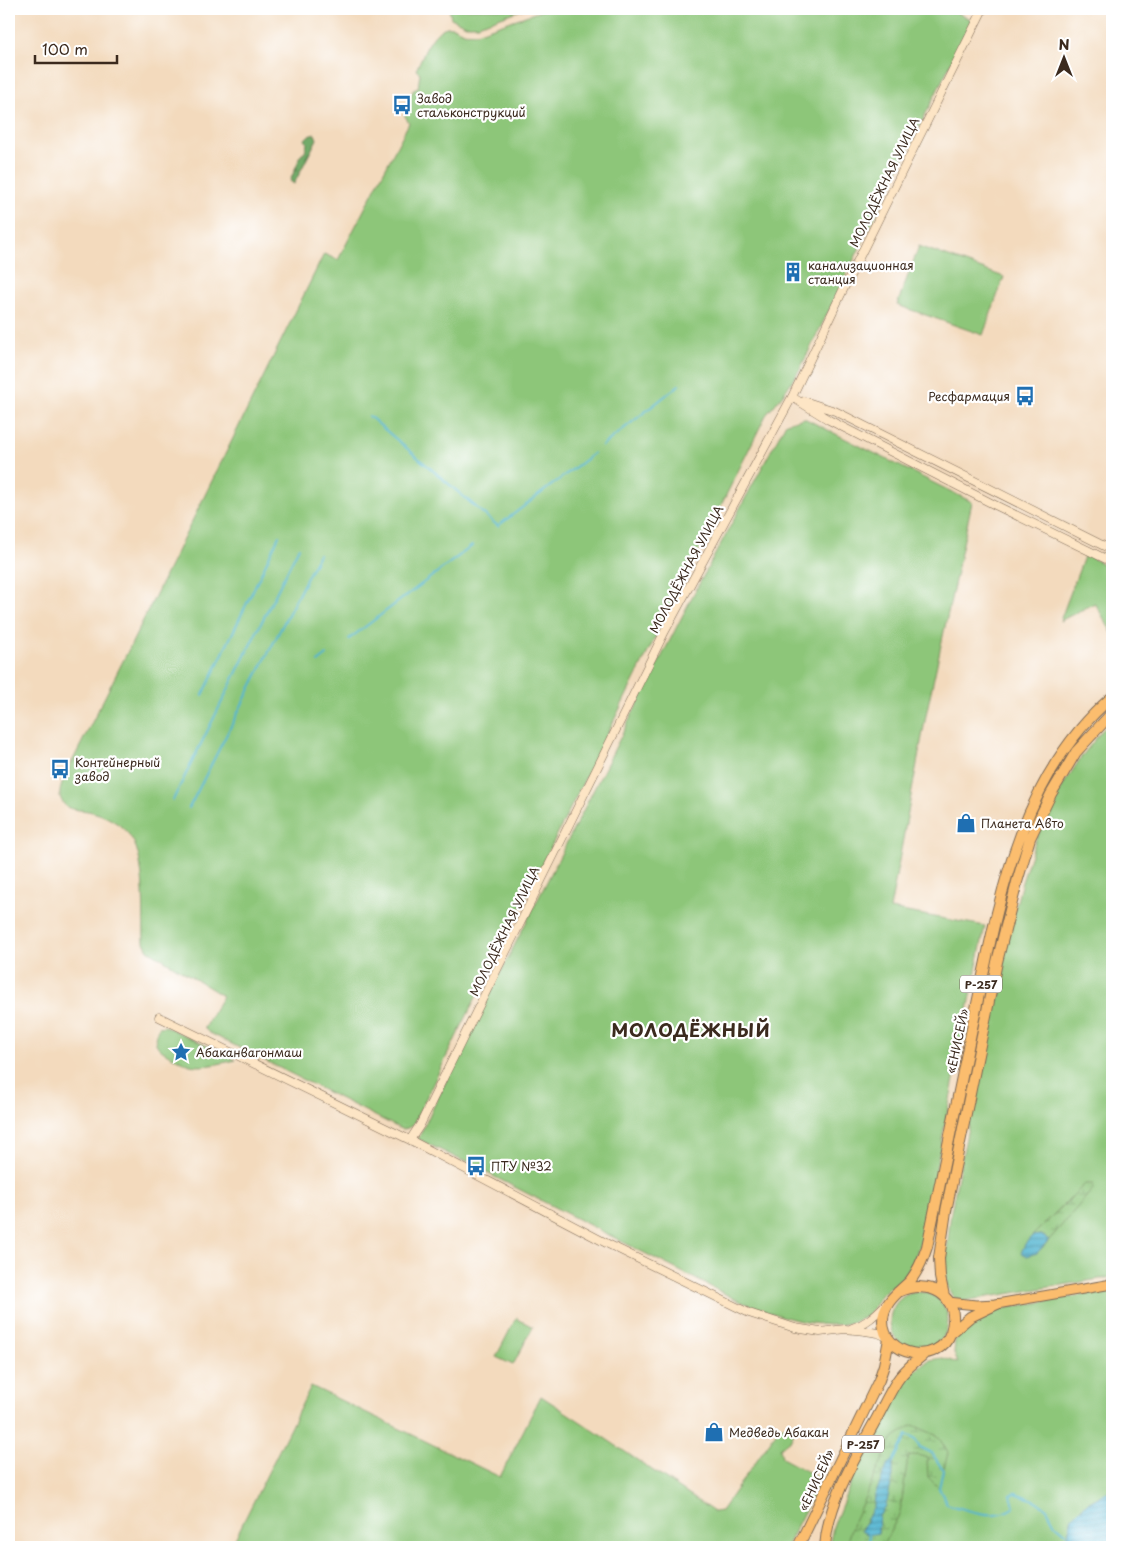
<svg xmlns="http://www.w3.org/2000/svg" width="1121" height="1556" font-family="'Playpen Sans',sans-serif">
	<defs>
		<pattern id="forest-firs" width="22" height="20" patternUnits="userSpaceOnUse" patternTransform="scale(1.25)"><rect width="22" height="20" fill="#72ab69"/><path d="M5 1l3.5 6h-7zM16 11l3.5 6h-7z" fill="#5f8b56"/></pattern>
		<pattern id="wetland-marsh" width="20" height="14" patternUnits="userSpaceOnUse" patternTransform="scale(1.25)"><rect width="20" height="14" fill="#8dc679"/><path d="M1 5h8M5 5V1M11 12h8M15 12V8" fill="none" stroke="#74a163"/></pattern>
		<pattern id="water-rules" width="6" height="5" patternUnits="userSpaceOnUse" patternTransform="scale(1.25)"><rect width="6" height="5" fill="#52b5d1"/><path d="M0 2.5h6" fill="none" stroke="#4593a9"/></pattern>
	</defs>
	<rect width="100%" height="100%" fill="#fff"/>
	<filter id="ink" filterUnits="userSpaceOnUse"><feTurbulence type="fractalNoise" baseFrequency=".02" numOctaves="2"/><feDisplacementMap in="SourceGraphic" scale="10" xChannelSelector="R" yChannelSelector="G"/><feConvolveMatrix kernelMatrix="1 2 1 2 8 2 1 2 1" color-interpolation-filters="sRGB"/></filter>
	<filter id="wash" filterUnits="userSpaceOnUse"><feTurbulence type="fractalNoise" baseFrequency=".0096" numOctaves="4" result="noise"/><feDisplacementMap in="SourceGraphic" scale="20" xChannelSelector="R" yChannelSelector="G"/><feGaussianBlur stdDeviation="1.12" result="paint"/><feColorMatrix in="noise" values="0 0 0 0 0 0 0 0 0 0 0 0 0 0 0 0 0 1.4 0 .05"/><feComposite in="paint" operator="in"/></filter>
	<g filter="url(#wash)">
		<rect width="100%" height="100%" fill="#f3dabd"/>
		<path fill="#8dc679" stroke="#64784c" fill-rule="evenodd" d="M449,9H524L478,25H466L451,18Z
			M546,9H949L972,20L800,369L782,396L766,415L412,1126L403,1130L208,1032L204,1028L223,996L148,950L144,942C143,915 146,861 132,839C123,824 104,814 88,811C82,810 74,810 69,808C64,806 61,800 60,796C59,788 65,777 68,770L126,655L324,254L338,260L409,123L404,114L410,103L407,100L415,88H418L420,73L416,70C422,58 434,23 453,27C456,28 460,31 464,32C467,33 472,32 476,33Z
			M919,246L1004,277L983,335L897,305Z
			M804,418L972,502L927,710L890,909L985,926L922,1238C917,1251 913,1266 904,1276C898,1283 889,1287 883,1293C877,1299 874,1309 867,1315C836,1339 771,1313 739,1301L487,1173L486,1171L470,1161H463L418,1139L458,1056L692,597L786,423Z
			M1085,554L1112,569V633L1095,603L1060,621Z
			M1112,719V1277L963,1301L953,1297L947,1286L945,1266L951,1212L1001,963L1022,882L1036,839L1057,795L1082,756L1107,724ZM1071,1197L1049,1240L1037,1253L1032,1236Z
			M165,1026L236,1060C222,1063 204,1068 190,1065C185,1063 180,1060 175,1058C161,1051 149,1045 159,1027Z
			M1112,1290V1489L1086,1504L1072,1517L1065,1547H829L833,1527L859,1462L901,1382L929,1360L943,1358L958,1363L954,1353L955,1340L973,1320L1000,1309Z
			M890 1321a29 29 0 1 1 58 0a29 29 0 1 1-58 0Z
			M516,1318L533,1327L513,1365L496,1357Z
			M311,1386L500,1477L541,1396L584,1424L714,1512L721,1511L780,1427C786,1425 790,1425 795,1430L791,1439L780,1448L782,1458L814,1475L818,1480V1485L786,1547H231Z"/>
		<path fill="url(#forest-firs)" stroke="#566a44" d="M315,134L317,139L294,184L290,181L301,155L305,152L307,143L305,139L308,136Z"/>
		<path fill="url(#wetland-marsh)" stroke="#64784c" fill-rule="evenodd" d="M1085,1184H1093V1189L1049,1240L1041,1235L1032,1236Z
			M913,1425L938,1436L948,1453L939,1488L928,1477L927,1458L918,1455L908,1457L900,1513L882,1547H845L853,1523L892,1439ZM875,1495L886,1506L879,1516L878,1533L861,1531L874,1506Z"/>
		<path fill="url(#water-rules)" stroke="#467078" d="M1041,1235L1049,1240L1037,1253L1027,1256L1021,1253L1025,1244L1032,1236Z
			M893,1460V1476L886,1506L879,1516L878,1533L869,1535L861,1531L874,1506L875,1495L888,1464Z
			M1112,1489V1547H1065L1072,1517L1086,1504Z"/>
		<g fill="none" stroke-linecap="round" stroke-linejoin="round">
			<path stroke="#52b5d1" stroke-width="2" d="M369,416L498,526L594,453
				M602,446L679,385
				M349,639L472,546
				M318,662L327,655
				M203,695L279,536
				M173,800L299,547
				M189,808L319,554
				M893,1462L907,1435L915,1439L920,1447L932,1453L943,1470L939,1488L947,1504C968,1510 995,1522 1014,1507L1011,1495L1016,1493L1036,1501L1047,1509L1055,1524L1067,1534
				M869,1535L871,1547"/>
		</g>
	</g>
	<g filter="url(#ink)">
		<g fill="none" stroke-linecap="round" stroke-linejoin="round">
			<defs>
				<path id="secondary" d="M792,397L829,420L995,505L1112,562
					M804,401L835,411L1112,550
					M159,1017L410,1140L608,1244L749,1313L795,1328L820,1332L845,1329L865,1331L878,1333L887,1337
					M410,1140L420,1125L665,631L792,397L844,288L983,9
					M852,1328C866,1324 875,1315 885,1305"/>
				<path id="primary" d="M948,1302L976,1305L997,1304L1112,1284"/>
				<path id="highway" d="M898,1292C929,1278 962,1295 951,1332C939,1367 883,1357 883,1321C883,1302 898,1293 910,1281C918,1271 923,1259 927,1247C942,1174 957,1101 972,1028C997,911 1016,779 1112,697
					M944,1296L940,1277L939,1258L946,1211L997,962L1017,882L1030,838L1051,794L1076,752L1112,713
					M950,1334L970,1317L997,1304
					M798,1547L879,1380L884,1365L889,1339
					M825,1547C828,1504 852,1463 873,1425C881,1411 888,1395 897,1381C904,1370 914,1363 924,1354"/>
			</defs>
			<use href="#secondary" stroke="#7b6856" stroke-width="9"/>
			<use href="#primary" stroke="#7b6856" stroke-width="11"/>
			<use href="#highway" stroke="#7b6856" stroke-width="12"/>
			<use href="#secondary" stroke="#fde5c5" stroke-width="8"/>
			<use href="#primary" stroke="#fbbd6e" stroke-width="9"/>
			<use href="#highway" stroke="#fbbd6e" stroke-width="10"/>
		</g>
	</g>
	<defs>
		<symbol id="bus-bare" viewBox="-9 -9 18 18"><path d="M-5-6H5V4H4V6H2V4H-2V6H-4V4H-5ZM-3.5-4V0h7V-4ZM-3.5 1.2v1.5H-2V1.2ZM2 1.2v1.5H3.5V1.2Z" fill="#1f6fb2" stroke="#fff" stroke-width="2.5" paint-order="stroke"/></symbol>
		<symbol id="building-bare" viewBox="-9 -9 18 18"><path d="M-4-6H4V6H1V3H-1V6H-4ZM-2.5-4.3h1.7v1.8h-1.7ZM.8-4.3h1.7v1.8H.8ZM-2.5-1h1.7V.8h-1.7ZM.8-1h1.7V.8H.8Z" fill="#1f6fb2" stroke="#fff" stroke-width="2.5" paint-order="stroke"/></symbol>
		<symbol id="shop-bare" viewBox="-9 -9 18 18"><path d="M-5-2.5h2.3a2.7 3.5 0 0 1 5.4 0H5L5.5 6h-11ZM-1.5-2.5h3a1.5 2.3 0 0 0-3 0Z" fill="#1f6fb2" stroke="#fff" stroke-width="2.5" paint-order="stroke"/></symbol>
		<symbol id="sight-bare" viewBox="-9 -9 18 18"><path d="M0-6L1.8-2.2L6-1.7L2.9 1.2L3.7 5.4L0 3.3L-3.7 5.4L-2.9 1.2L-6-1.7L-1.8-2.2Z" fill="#1f6fb2" stroke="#fff" stroke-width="2.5" paint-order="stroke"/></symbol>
	</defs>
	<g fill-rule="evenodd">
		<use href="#bus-bare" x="388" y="91" width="28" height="28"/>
		<use href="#building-bare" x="779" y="258" width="28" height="28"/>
		<use href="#bus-bare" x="1011" y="382" width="28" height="28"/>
		<use href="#bus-bare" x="46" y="755" width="28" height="28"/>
		<use href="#shop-bare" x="952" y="809" width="28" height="28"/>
		<use href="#sight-bare" x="167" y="1038" width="28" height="28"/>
		<use href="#bus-bare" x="462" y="1152" width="28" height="28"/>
		<use href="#shop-bare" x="700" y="1418" width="28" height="28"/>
	</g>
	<g text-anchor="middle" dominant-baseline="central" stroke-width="4.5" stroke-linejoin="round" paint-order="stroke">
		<g fill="#fff" stroke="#766a62" stroke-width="1">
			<rect x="960" y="975.5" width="42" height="17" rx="4"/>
			<rect x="842" y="1435.5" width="42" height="17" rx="4"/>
		</g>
		<g font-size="11" font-weight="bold" fill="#3b2a1e">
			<text x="981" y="984">Р-257</text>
			<text x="863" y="1444">Р-257</text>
		</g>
		<g font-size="12" fill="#3b2a1e" stroke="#fff" text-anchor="start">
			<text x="417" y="98">Завод<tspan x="417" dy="14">стальконструкций</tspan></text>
			<text x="808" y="265">канализационная<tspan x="808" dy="14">станция</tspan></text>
			<text x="1010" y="396" text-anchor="end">Ресфармация</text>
			<text x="75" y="762">Контейнерный<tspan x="75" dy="14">завод</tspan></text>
			<text x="981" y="823">Планета Авто</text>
			<text x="196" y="1052">Абаканвагонмаш</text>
			<text x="491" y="1166">ПТУ №32</text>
			<text x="729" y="1432">Медведь Абакан</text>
		</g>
		<g font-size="12" fill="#3b2a1e" stroke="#fff">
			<text transform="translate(884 182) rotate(-64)">МОЛОДЁЖНАЯ УЛИЦА</text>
			<text transform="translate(686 569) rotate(-62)">МОЛОДЁЖНАЯ УЛИЦА</text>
			<text transform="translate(504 931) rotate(-64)">МОЛОДЁЖНАЯ УЛИЦА</text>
			<text transform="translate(957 1041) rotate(-78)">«ЕНИСЕЙ»</text>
			<text transform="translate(816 1480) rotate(-65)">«ЕНИСЕЙ»</text>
		</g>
		<g font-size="18" font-weight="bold" letter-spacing="1" fill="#3b2a1e" stroke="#fff">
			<text x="691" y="1029">МОЛОДЁЖНЫЙ</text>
		</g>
	</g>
	<rect width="1121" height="1556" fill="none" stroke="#fff" stroke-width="30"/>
	<g transform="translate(1064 58)" stroke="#ffffff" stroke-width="4" paint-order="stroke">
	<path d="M0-4L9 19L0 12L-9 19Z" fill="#3b2a1e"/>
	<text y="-8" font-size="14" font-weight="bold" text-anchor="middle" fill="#3b2a1e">N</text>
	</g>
	<path d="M35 55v8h82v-8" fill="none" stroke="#3b2a1e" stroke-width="2.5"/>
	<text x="42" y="55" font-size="15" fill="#3b2a1e" stroke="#ffffff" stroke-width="4" paint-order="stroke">100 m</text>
</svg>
